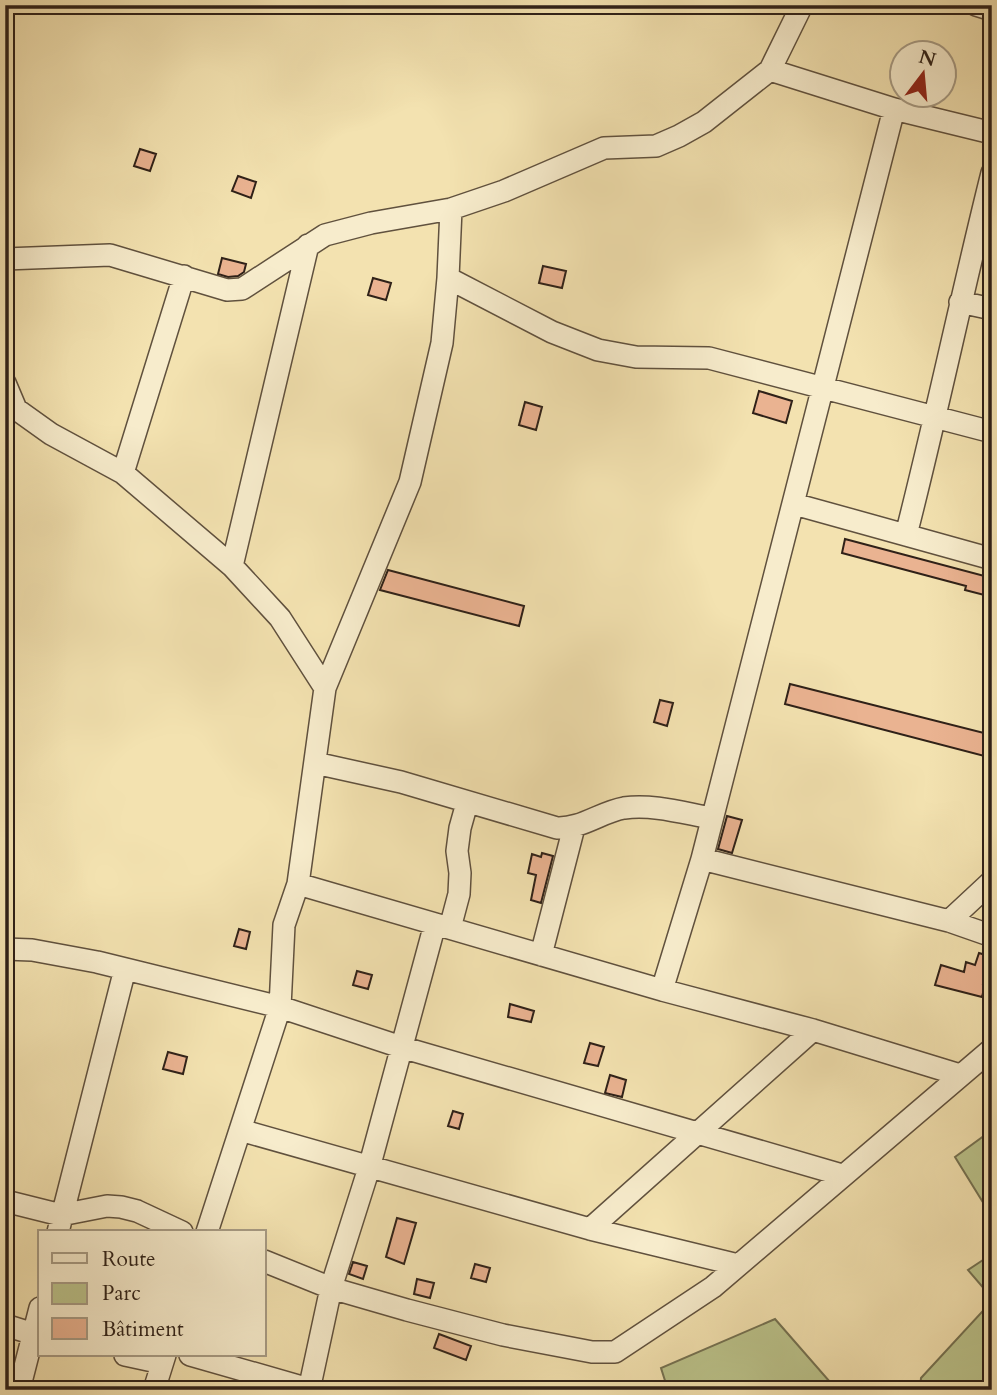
<svg xmlns="http://www.w3.org/2000/svg" width="997" height="1395" font-family="Cardo,serif">
	<rect width="100%" height="100%" fill="#f3e2b0"/>
	<filter id="stains"><feTurbulence type="fractalNoise" baseFrequency=".00286" numOctaves="4"/><feColorMatrix values="0 0 0 0 .2 0 0 0 0 .09 0 0 0 0 .02 0 0 0 .5 -.17"/></filter>
	<radialGradient id="worn" r=".72"><stop offset=".6" stop-color="#630" stop-opacity="0"/><stop offset="1" stop-color="#630" stop-opacity=".3"/></radialGradient>
	<path fill="#bbc38b" stroke="#757252" stroke-width="2" d="M992,1130V1217L955,1157Z
		M992,1254V1298L968,1270Z
		M992,1301V1390H920L921,1378Z
		M775,1319L837,1390H668L661,1368Z"/>
	<path fill="#eab391" stroke="#2f2118" stroke-width="2" d="M140,149L156,154L150,171L134,166Z
		M238,176L256,182L251,198L232,191Z
		M222,258L246,264L244,272L238,276L228,277L218,274Z
		M543,266L566,271L562,288L539,283Z
		M373,278L391,283L386,300L368,295Z
		M759,391L792,401L786,423L753,413Z
		M525,402L542,407L536,430L519,425Z
		M845,539L992,578V597L965,590L966,586L842,553Z
		M388,570L524,606L519,626L380,590Z
		M790,684L992,735V758L785,704Z
		M660,700L673,703L667,726L654,722Z
		M727,816L742,820L732,853L718,849Z
		M542,853L553,856L541,903L531,900L536,875L528,873L532,854L541,857Z
		M239,929L250,932L246,949L234,946Z
		M979,953L992,957L983,984L985,985L982,997L935,985L941,965L964,972L966,962L975,965Z
		M357,971L372,975L368,989L353,985Z
		M510,1004L534,1011L531,1022L508,1017Z
		M590,1043L604,1047L598,1066L584,1063Z
		M168,1052L187,1057L183,1074L163,1069Z
		M610,1075L626,1080L622,1097L605,1093Z
		M453,1111L463,1114L459,1129L448,1126Z
		M397,1218L416,1223L404,1264L386,1257Z
		M353,1262L367,1266L363,1279L349,1274Z
		M475,1264L490,1268L486,1282L471,1278Z
		M417,1279L434,1283L430,1298L414,1294Z
		M439,1334L471,1346L466,1360L434,1348Z"/>
	<g fill="none" stroke-linecap="round" stroke-linejoin="round">
		<defs>
			<path id="minor" d="M976,5L992,10
				M770,70L894,109L992,133
				M5,259L110,255L227,290L242,289L325,235L371,223L451,209L504,191L604,148L656,146L679,136L704,122L770,70L802,5
				M448,278L552,332L598,350L636,357L709,358L992,432
				M960,302L992,309
				M5,383L16,409L51,434L123,473L232,566L280,618L325,688L298,884L284,925L280,1007L207,1232
				M123,473L184,276
				M794,504L992,559
				M906,535C937,414 962,293 992,173
				M232,566L308,245
				M325,688L410,482L442,343L448,278L451,209
				M315,763L401,782L557,828C581,829 601,812 624,808C653,804 683,813 711,818
				M702,859L949,921L992,936
				M298,884L662,990L813,1030L960,1075
				M949,921L992,881
				M450,928L459,894L460,873L457,851L460,828L467,803
				M5,949L32,950L97,962L280,1007L401,1047L842,1175
				M541,955L574,827
				M662,990L702,859L894,109
				M240,1130L590,1229L738,1265
				M5,1201L61,1215L107,1206L121,1207L137,1211L182,1232
				M590,1229L813,1030
				M58,1232L125,969
				M264,1261L331,1288L407,1310L503,1335L592,1352H615L713,1287L992,1049
				M5,1325L40,1336
				M125,1355L162,1363
				M190,1355L309,1389
				M19,1390L40,1308
				M154,1390L165,1355
				M309,1390L331,1288L369,1168L435,924"/>
		</defs>
		<use href="#minor" stroke="#60513e" stroke-width="24"/>
		<use href="#minor" stroke="#f7eccc" stroke-width="21"/>
	</g>
	<rect width="997" height="1395" fill="none" stroke="#f3e2b0" stroke-width="28"/>
	<rect x="7" y="7" width="983" height="1381" fill="none" stroke="#2f2118" stroke-width="3.5"/>
	<rect x="14" y="14" width="969" height="1367" fill="none" stroke="#2f2118" stroke-width="2"/>
	<rect x="38" y="1230" width="228" height="126" fill="#f7eccc" stroke="#a79b84" stroke-width="2"/>
	<rect x="52" y="1253" width="35" height="10" fill="#f7eccc" stroke="#a79b84" stroke-width="2"/>
	<text x="102" y="1266" font-size="21" fill="#2f2118">Route</text>
	<rect x="52" y="1283" width="35" height="21" fill="#bbc38b" stroke="#a79b84" stroke-width="2"/>
	<text x="102" y="1300" font-size="21" fill="#2f2118">Parc</text>
	<rect x="52" y="1318" width="35" height="21" fill="#eab391" stroke="#a79b84" stroke-width="2"/>
	<text x="102" y="1336" font-size="21" fill="#2f2118">Bâtiment</text>
	<g transform="translate(923 74) rotate(16)"><circle r="33" fill="#f7eccc" stroke="#a79b84" stroke-width="2"/>
	<path d="M0-5L12 26L0 18L-12 26Z" fill="#8f2418"/>
	<text y="-10" font-size="19" font-weight="bold" text-anchor="middle" fill="#2f2118">N</text>
	</g>
	<rect width="100%" height="100%" filter="url(#stains)"/>
	<rect width="100%" height="100%" fill="url(#worn)"/>
</svg>
